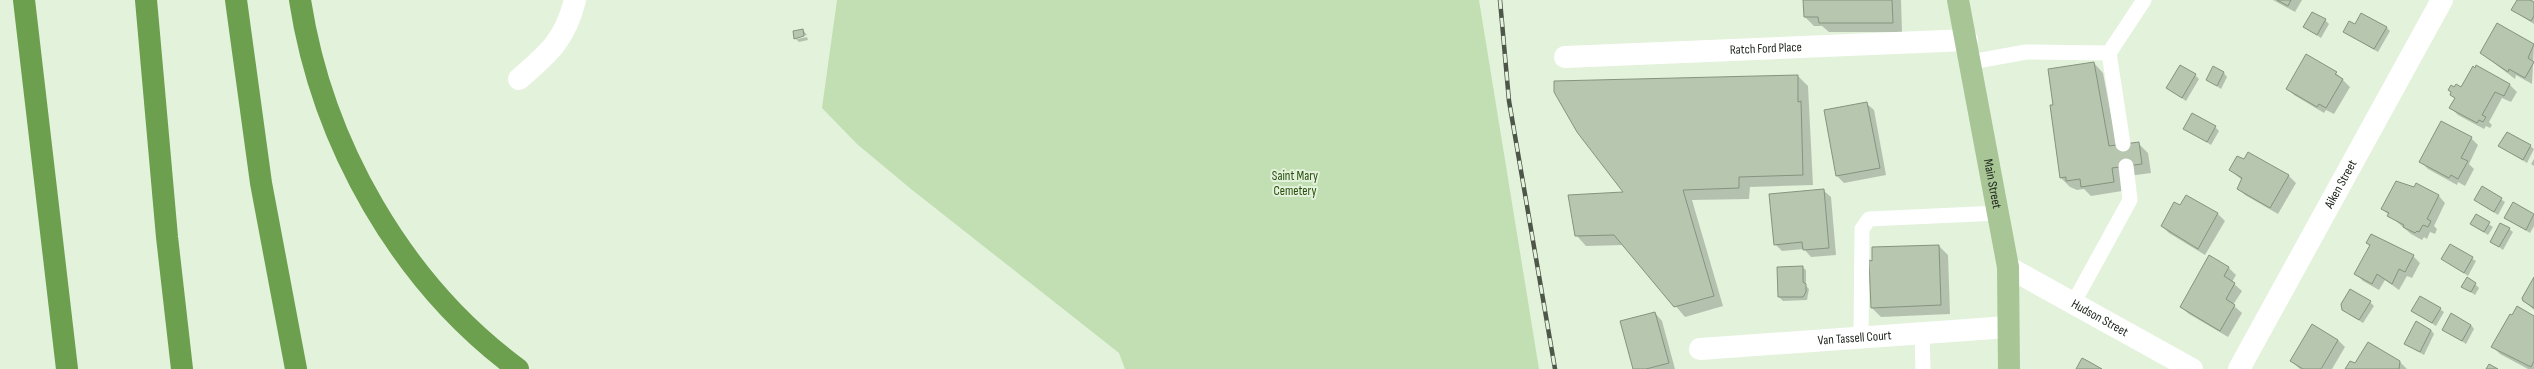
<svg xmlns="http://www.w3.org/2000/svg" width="2534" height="369" font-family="'Sofia Sans Condensed',sans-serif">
	<rect width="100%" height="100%" fill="#e3f2db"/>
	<path fill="#c2dfb3" d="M837,0H1479L1539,369H1125L1119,353L911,189L857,144L822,108Z"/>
	<path fill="#0003" d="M1804,0H1901L1902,32H1829L1822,26H1814L1805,17Z
		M2273,0H2302L2295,12Z
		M2518,0H2534L2531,1L2534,4V24L2512,10Z
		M2325,20L2329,24L2321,38L2304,27Z
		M2356,25L2386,27L2390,31L2378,52L2344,32Z
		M2498,25L2534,45L2532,84L2516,75L2515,79L2481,53Z
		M803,30L807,35L797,37V39L807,37L808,40L799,42L795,38Z
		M2307,56L2336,73L2350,87L2334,114L2326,110L2324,113L2294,95L2287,88Z
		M2094,63L2103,73L2117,146L2138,143L2148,153L2151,173L2121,177L2122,191L2091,196L2084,189L2077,190L2070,187L2061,178L2054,105Z
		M2224,73L2227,77L2221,89L2208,80Z
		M2195,75L2199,79L2186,101L2167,88Z
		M1798,76L1808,86L1813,185L1750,187L1749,199L1692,200L1723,306L1685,317L1624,245L1586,246L1576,235L1625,193Z
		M2510,85L2517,92L2511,102L2502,98L2489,122L2492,125L2490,128L2486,126L2484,129L2458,115L2451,108L2456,99L2451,95L2462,88Z
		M1866,103L1874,110L1886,175L1844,183L1837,176L1825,111Z
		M2215,127L2219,131L2211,145L2185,128Z
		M2471,138L2478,145L2469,164L2474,169L2465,186L2458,182L2457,185L2428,169L2420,161Z
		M2500,146H2530L2534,149L2527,163Z
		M2248,154L2289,176L2296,183L2278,214L2245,195L2238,188L2242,180L2230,170L2244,161Z
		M2534,159V166L2531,164Z
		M2482,187L2505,202L2498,215L2475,200Z
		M1823,190L1831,197L1836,255L1811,257L1804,249L1782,251L1775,244Z
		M2438,195L2445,203L2434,226L2437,229L2435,234L2430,232L2427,239L2424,237L2422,240L2411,234L2382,209Z
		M2513,203L2534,215V226L2530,233L2505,218Z
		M2181,207L2218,214L2225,221L2205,255L2169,233L2162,226Z
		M2476,216L2493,227L2488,235L2471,224Z
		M2509,229L2513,232L2503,250L2491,241Z
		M2367,243L2413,256L2420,263L2412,278L2407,276L2399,290L2385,280L2379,290L2363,281L2356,274L2370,246Z
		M2450,245L2476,261L2468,276L2443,259Z
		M1939,246L1948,255L1950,314L1881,317L1871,307Z
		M1802,267L1806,270V286L1809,289L1807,300L1783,301L1779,297Z
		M2229,268L2236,275L2232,282L2242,291L2233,305L2242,313L2228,337L2189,314L2181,307Z
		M2534,279V310L2524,301Z
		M2475,284L2479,288L2475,295L2463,287Z
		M2370,302L2374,306L2363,323L2343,310Z
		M2440,309L2444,312L2436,326L2412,311Z
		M1655,313L1662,321L1675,369H1634Z
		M2534,317V369H2528L2500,354L2493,347Z
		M2471,325L2474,329L2466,344L2443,329Z
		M2431,330L2434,334L2424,355L2405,344Z
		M2338,340L2345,347L2332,369H2300L2291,361Z
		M2400,362L2407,369H2346Z"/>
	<path fill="#b7c6af" stroke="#85947e" d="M1803,0H1892L1893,23H1819L1818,17H1804Z
		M2277,0H2291L2288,6Z
		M2517,0H2530L2534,2V16L2531,21L2511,10Z
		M2312,12L2326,19L2317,35L2303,27Z
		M2361,13L2387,27L2374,49L2343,32L2349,21L2355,24Z
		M2497,23L2534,44L2528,58L2534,62L2525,78L2509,69L2508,72L2480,53Z
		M803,29L804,36L794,39L793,31Z
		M2306,54L2337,72L2335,74L2343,79L2326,108L2319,104L2317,107L2286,89Z
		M2094,62L2109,146L2139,142L2142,164L2112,168L2114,182L2081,187L2080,179L2066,181V177L2060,178L2050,105H2053L2048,69Z
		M2180,65L2196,74L2182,98L2166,88Z
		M2476,65L2510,84L2504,96L2495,92L2482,115L2486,117L2483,122L2479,120L2477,123L2449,108L2455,98L2450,95L2451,92L2448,90L2451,85L2454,87L2456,84L2461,87L2473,66L2475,68Z
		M2213,66L2224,72L2217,86L2206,80Z
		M1798,75V102L1801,101L1803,175L1739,177V188L1683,190L1714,296L1674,307L1614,235L1575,236L1568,195L1623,192L1577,132L1554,92V81Z
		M1867,102L1880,168L1836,176L1824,110Z
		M2192,113L2216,126L2207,142L2183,129Z
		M2441,121L2472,137L2461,158L2468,161L2458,179L2451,175L2449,178L2419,162Z
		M2507,132L2531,145L2523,160L2498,146Z
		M2248,152L2289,175L2270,208L2237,189L2242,178L2229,170L2237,156L2244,159Z
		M2396,181L2414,187L2416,183L2439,195L2427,219L2431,221L2428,227L2423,225L2419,232L2417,231L2415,233L2403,227L2404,225L2387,216L2389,213L2381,209Z
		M2482,186L2502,198L2494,212L2474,200Z
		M1824,189L1829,248L1803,250L1802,242L1774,245L1769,194Z
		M2186,195L2218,213L2198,249L2161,226L2174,202L2180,205Z
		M2513,202L2534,214L2526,230L2504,218Z
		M2476,214L2490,222L2484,232L2470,224Z
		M2500,223L2510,228L2499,247L2490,242Z
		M2371,234L2414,255L2405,272L2399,269L2392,284L2377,274L2372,284L2354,274L2370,245L2366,243Z
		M2450,244L2473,257L2464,273L2441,259Z
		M1939,245L1941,305L1871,308L1869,260L1872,261V247Z
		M2209,255L2229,267L2224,276L2235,283L2226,299L2235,305L2220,331L2180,307Z
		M1803,266V282L1806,284V292L1803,297H1778L1777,267Z
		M2467,277L2476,283L2471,292L2461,287Z
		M2534,277V308L2523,301L2522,298Z
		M2350,289L2371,301L2359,320L2342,310L2341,304Z
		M2420,296L2441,308L2432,323L2411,311Z
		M2517,306L2534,316V361L2531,367L2491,347L2510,314L2512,315Z
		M1655,312L1669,363L1646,369H1633L1620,321Z
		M2451,313L2471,325L2462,341L2442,330Z
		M2416,321L2431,330L2420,352L2404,344Z
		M2312,324L2338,340L2321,369H2303L2290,361Z
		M2368,342L2400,361L2399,369H2345L2350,361L2355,363Z
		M2082,358L2086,360L2102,369H2076Z
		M2489,364L2498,369H2486Z"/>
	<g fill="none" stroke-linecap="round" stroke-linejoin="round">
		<path stroke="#fff" stroke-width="15" d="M2109,53L2123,144
			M1971,62L2026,52L2109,53L2144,0
			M2074,302L2130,200L2126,166
			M1922,333L1923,369
			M1861,338L1862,229L1869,219L1998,213"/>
		<g stroke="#fff" stroke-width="22">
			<path id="s1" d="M1565,57L1967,40"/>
			<path d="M519,79C549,53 565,40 575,0"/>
			<path id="s2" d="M2008,267L2192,369"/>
			<path id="s3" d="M1700,349L2008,327"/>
			<path id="s4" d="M2239,369L2442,0"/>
		</g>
		<path stroke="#a7c595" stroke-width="22" id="s5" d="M1958,0L2008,267L2009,369"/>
		<path stroke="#6c9f4e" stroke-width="22" d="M24,0L67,369
			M146,0L167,237L182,369
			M236,0L261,183L296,369
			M300,0C322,143 401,283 518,369"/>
		<defs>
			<path id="rail" d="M1500,0L1509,101L1555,369"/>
		</defs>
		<use href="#rail" stroke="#4e564a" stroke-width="4.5"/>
		<use href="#rail" stroke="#e3f2db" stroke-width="3" stroke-dasharray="9" stroke-linecap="butt"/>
	</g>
	<g text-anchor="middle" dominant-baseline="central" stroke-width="4" stroke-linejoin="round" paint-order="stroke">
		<g font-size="13" fill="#1d231a" stroke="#e3f2db">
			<text stroke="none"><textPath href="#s1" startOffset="201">Ratch Ford Place</textPath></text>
			<text stroke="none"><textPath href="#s5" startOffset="187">Main Street</textPath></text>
			<text stroke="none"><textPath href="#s4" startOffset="211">Aiken Street</textPath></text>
			<text stroke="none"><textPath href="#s2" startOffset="105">Hudson Street</textPath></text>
			<text stroke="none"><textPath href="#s3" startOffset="155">Van Tassell Court</textPath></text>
		</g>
		<g font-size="13" fill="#284d0c" stroke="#e3f2db">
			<text x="1295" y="176">Saint Mary<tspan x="1295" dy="15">Cemetery</tspan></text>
		</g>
	</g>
</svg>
